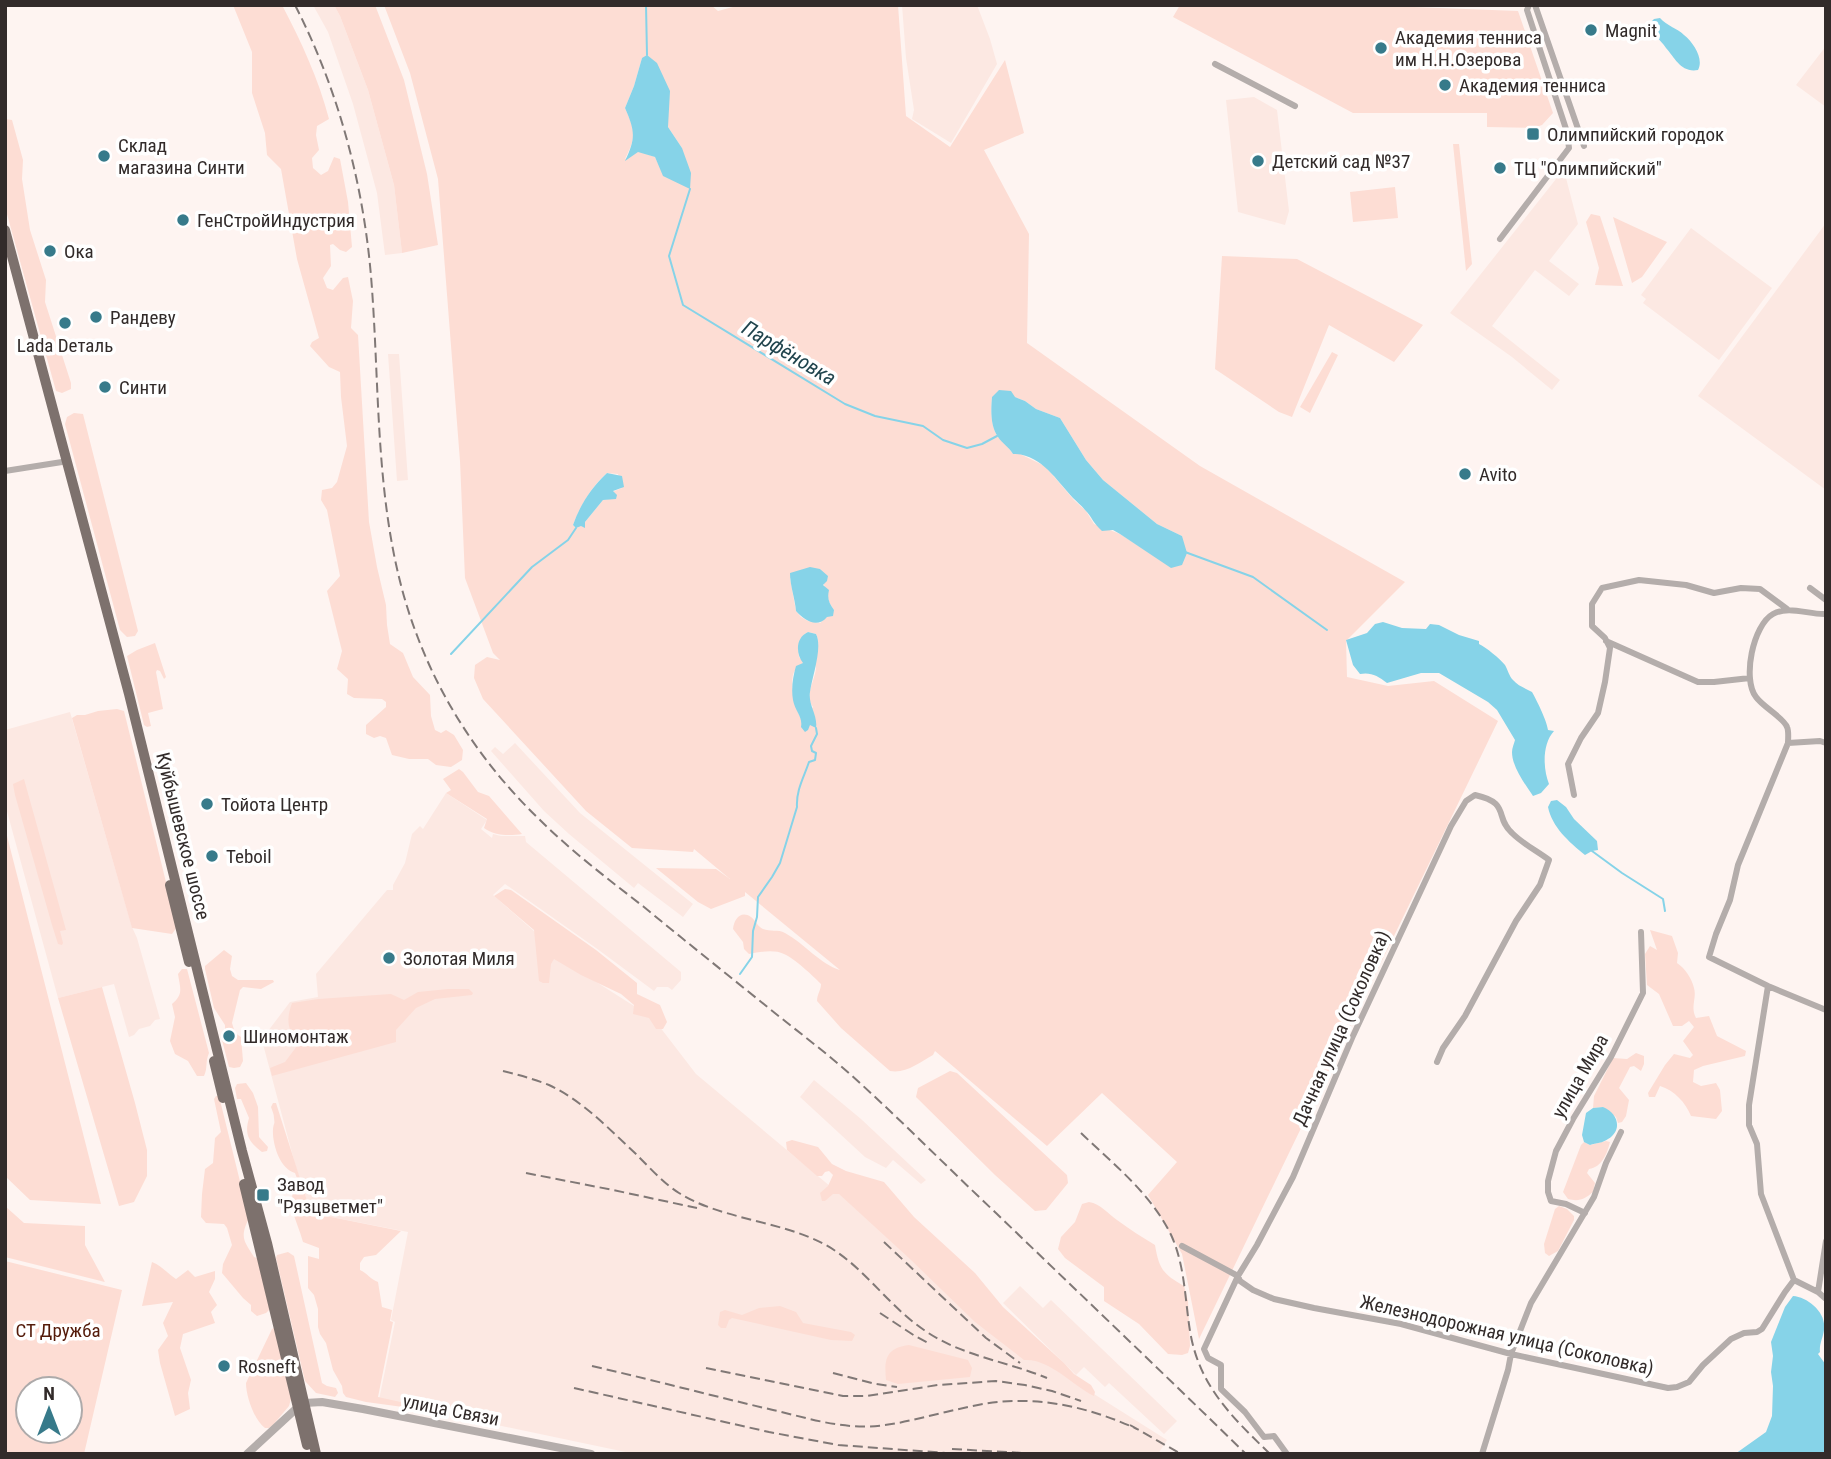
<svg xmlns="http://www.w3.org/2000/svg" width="1831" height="1459" font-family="'Roboto Condensed',sans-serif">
	<rect width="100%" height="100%" fill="#fef4f1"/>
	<path fill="#fce8e2" d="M313,5H334L340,16L368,90L394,185L402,253L385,255L377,193L353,104L328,32Z
		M902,5H977L990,39L997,64L951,143L912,119L914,110L906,58Z
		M1826,46V107L1796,85Z
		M1254,97L1277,110L1289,211L1285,225L1238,212L1226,100Z
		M1560,174L1566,178L1578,224L1549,261L1579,284L1569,296L1535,270L1492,326L1560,380L1552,390L1512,357L1450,313Z
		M1826,223V490L1698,396Z
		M1691,228L1772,288L1719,360L1643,303L1646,299L1641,295Z
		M388,354H399L408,480L397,481Z
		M70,712L132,927L137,938L160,1019L155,1020L150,1026L139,1029L134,1035L129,1037L114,984L58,998L5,804V780L7,779L5,773V730Z
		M515,743L580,813L693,904L683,917L638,883L634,888L569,834L544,811L491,751L495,747L503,754Z
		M446,793L487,820L481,829L492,838L493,834L501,836H525L526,842L681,972V980L672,990L668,987H657L654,991L596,948L505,884L493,895L582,973L653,1018L696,1074L1032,1355L1167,1440L1158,1454H635L379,1400L395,1322L391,1320L408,1232L311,1213L295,1164L263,1044L265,1035L290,1002L318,997L316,974L387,890H393V885L405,863L412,834L420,826L423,829Z
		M814,1080L861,1119L926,1180L921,1184L893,1160L886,1168L865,1157L800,1097Z
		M1020,1286L1043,1308L1051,1300L1177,1421L1164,1434L1109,1383L1105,1387L1084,1367L1076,1375L1003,1303Z"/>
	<path fill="#fdddd4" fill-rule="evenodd" d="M233,5H282C301,41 319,80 329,119L317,126L316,135L319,150L312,158L313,168L321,175L328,171L334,157L340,159L348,202L352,247L346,252L340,250L333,244L330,245L331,266L323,278L327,288L333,290L343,278L348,277L353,301L351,328L358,335L369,522L377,567L386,605L387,625L390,644L403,653L413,677L430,695L431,716L435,730L441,733L446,730L454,735L463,750L462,760L451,767L436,765L428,759H409L392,755L386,738L380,736L374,738L366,734V725L386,707V702L382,699L354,698L347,694L348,679L337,669L342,651L327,591L340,576L327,510L321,500L322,490L332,488L337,482L347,446L341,397L340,372L329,367L310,346L312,342L319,338L297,259L281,169L267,155L265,133L252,93V52Z
		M334,5H375L404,80L427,174L438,245L402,253L394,185L368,90L340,16Z
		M384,5H711L718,11L740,5H898L906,116L950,147L1005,60L1024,133L984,150L1029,234L1027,343L1200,466L1405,582L1346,641L1347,677L1388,686L1434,681L1498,721L1199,1339L1182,1254L1148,1195L1177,1162L1102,1093L1047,1146L935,1051L933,1055C920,1062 906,1074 890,1071L841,1028L817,1001C817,994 821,990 821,984C812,975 795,959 784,954C774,949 760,952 749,954L744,949L743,942L733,929C734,919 741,910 751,917C756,921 758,927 763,929C770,932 778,929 785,933C805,944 820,964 840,970L745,892V896L711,909L698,902L656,868L716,869L730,879L694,849L693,852L632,848L586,811L483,699L474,678L475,665L487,657L500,660L493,653L465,578L460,461L438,179L410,73ZM642,58L668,110V127L682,148L664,176L655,157L638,151L625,159C637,136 635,130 625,108L634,86ZM992,397H1015L1025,401L1036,409L1060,418L1086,460L1103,480L1157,524L1182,536L1158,558L1120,534L1094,524L1086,511L1074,500L1045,466L1020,454H1013C1009,447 1001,441 998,437C990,426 991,409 992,397ZM607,473L618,474L622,488L612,492L609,499L603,500L585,522L576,528L573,525C580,506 592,486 607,473ZM820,569L824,574C824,581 822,586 828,590C827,599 829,603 834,610L820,623L808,621L801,617L796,611L790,578ZM808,632L816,634C821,645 816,651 815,662C814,664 816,666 816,668C815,681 804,695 813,707L802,721C796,711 789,683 794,672C795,670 802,665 803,663V661L799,657C798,646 797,639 808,632Z
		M1180,5H1362L1518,11L1553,113L1542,125L1533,128L1487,127V113H1353L1173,17Z
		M5,119L12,120L23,160L22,179L30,230L46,280L45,302L71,383V389L62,393L56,391L5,207Z
		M1453,144H1459L1472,264L1466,271Z
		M1395,187L1398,218L1353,222L1350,192Z
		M1591,214L1600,216L1623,286L1595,285L1599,268L1586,222Z
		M1613,217L1667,242L1642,277L1632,283Z
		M1222,256L1297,259L1423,325L1394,362L1329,325L1292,417L1279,412L1215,369Z
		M1332,352L1338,355L1310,413L1300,407Z
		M74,413L83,414L138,631L135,636L127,637L120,630L65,424L67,417Z
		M155,643L166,677L164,679L160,671L157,670L156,672L163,709L148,713L151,726L147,727L144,725L127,656L137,650Z
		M117,709L124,711L177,927L172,934L132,928L72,718L77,715H85L98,711Z
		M459,769L463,772L478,792L489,796L522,834C510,836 494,836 484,828L487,819L446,793L451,790L443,779Z
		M24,779L66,930L60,931L63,943L62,945L58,944L52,925L15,795L13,784Z
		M5,828L101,1204L30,1200L5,1176Z
		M505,889L511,890L596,950L637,983V994L660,1005L667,1022L663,1029H656L649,1018L633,1014L634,1005L621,994L581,975L554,959L551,964L549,983H543L539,981L534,930L494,896Z
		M1650,930L1672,936L1678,953L1677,963C1685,968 1692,979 1694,988C1697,999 1690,1006 1696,1018L1709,1016L1717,1036L1746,1051L1745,1056L1703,1066L1694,1070L1693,1082L1701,1086L1716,1083L1720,1090L1722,1111L1716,1119L1691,1116C1686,1103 1674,1090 1660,1086L1655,1097H1649L1648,1093L1665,1065L1674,1054L1690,1058L1693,1055L1683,1041L1694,1027L1689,1021L1682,1026H1673L1659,994L1647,985L1645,954L1650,946L1657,950Z
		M224,950L232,956L230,969L232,976L238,980H273L274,982L261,989L243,987L240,990L232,1023L235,1033L241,1037L243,1061L240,1067L234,1068L229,1067L222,1040L225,1034V1025L214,1008L205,969V966Z
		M182,969H187L209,1053C205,1062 208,1068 204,1076H197L188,1061L175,1054L170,1041L175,1017L172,1004C184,994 180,988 178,974Z
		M102,987L135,1103L147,1150V1176L134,1202L119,1206L58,998Z
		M448,989H469L473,993L472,995L435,999L416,1008L396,1030V1042L272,1076L270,1068L285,1062L297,1046C289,1028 285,1023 292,1003L318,999L391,994L404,1000L418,992Z
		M1636,1053L1644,1056V1064L1641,1071L1634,1066L1630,1067L1619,1088L1629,1100L1626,1116L1622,1122L1618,1123L1616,1117L1603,1107L1593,1108L1594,1096L1613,1058L1627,1059Z
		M950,1071L957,1073L1067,1175L1068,1183L1046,1210L1035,1211L995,1175L916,1097L918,1088Z
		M246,1083L253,1093L258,1107L259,1137L268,1147L267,1151L262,1152C249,1142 244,1135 249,1118L241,1099H237L235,1088L237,1084Z
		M216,1096H219L249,1218C240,1237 243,1240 254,1257L260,1259L272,1307L266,1313L257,1316L251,1311V1305L243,1298L222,1273L223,1264L232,1245L227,1228L224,1224L206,1223L201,1217L202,1194L205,1169L213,1163L215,1138L221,1132L214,1099Z
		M273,1103H276L311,1213L401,1231L376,1255L364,1257L360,1263V1270C367,1273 370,1279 378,1282L382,1307L392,1310L390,1321L393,1322L378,1397L405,1403L406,1398L410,1396L414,1399L413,1403L403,1407L366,1402L346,1397L343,1393L342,1386L333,1370L326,1343L320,1334L318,1327V1309L314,1295L308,1288V1256L319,1259V1248L303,1242C300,1231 295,1220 292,1209C291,1201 294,1194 291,1186L298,1181L295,1173C280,1169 272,1144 273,1129C274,1122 275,1125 274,1118C274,1114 272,1110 271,1107Z
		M792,1140L818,1147L832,1164L846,1171L884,1182L914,1217L975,1273L1003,1307L1064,1363L1074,1374L1091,1385L1095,1392L1094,1396C1072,1385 1049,1358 1024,1360L975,1322L910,1259L839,1194H833L825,1201H822L820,1193L828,1186L833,1175L829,1171L825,1172L822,1176H817L787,1150L786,1142Z
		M1606,1141L1610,1142C1607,1154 1602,1167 1589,1169L1587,1173L1595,1183L1593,1192C1585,1199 1579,1202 1568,1199L1563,1192L1581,1145L1584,1142L1590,1145Z
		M1089,1202C1101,1204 1107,1213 1117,1220C1129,1229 1142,1237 1155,1245C1159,1269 1163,1274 1184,1286L1188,1301L1190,1346L1188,1353L1182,1355L1168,1354L1139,1324L1104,1301V1287L1065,1258L1058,1249L1061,1237L1075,1222L1082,1204Z
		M5,1206L24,1223L85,1226V1245L105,1282L5,1257Z
		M1559,1206L1567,1209L1574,1216V1220L1558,1251L1549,1256L1545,1253L1544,1244L1555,1209Z
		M288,1252L294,1256L322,1383L327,1386L336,1388L338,1393L335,1397L316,1393L305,1381L276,1258L277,1255Z
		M5,1261L122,1290L84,1454H5ZM28,1389H70V1431H28Z
		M152,1262C162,1266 167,1273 176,1279L188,1270L195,1277L215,1271V1279L209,1292L217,1305L211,1312L215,1323L183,1334L180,1348L191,1380L188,1393L190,1409L175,1416L160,1363L158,1350L168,1336L163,1323L173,1302L142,1306Z
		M780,1306L796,1312L803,1323L851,1332L855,1335L852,1341L831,1340L732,1318L729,1320L726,1328H721L718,1325L720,1312L725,1310L742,1315L759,1308Z
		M274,1328L292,1395L289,1406L273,1425L269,1428H265C254,1420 246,1396 246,1383L272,1329Z
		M909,1345L968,1360L972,1368L970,1377L898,1384L886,1380C884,1359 886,1348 909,1345Z"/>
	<path fill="#86d3e8" d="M1660,18C1667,26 1677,28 1684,35C1694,43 1704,59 1698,70C1681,73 1675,58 1666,48C1660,39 1652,35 1650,23L1654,19Z
		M647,55L657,63L670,91L668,127L682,148L691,173L690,189L663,176L655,157L638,152L625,161C636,138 635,131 625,108L634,86L642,58Z
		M999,390L1011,391L1015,397L1025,401L1036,409L1060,418L1086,460L1103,480L1157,524L1182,536L1187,553L1182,565L1171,568L1120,534L1113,530L1102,531C1093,523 1092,517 1085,510C1081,505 1077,502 1073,498C1056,480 1041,454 1013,454C1009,447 1002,443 998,437C990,426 991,409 992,397Z
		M607,473L622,476L624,487L613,491L617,495L616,499L603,500L585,522V528L581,526L576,528L573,525C580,505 591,488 607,473Z
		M810,567L820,569L828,576L827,581L823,585L829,590C827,599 829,603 834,610L833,616L827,617C817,629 804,620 796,611C795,598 790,586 790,573Z
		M1383,622L1402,628L1426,629L1430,624L1439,625L1459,635L1479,641V644C1487,648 1499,658 1505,665C1508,670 1509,676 1513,680C1518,686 1525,688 1532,692C1537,701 1547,721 1548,730L1554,731C1542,744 1543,769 1549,784L1541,793L1533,796C1525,784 1512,767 1512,752C1512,748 1514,744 1515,740L1497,710L1488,702L1439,673H1421L1387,683C1378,676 1371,672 1360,674L1353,665L1346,640L1367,633L1375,624Z
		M808,632L816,634C823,647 812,677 810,692C808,705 818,715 816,728L810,725L808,730L805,732L801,727C803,717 795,711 793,700C791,689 793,676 796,666L803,663C796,654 795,638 808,632Z
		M1557,800L1566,807L1574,819L1597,841L1598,850L1592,851L1585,855C1569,842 1552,827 1548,807L1551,801Z
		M1603,1107C1618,1113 1623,1130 1608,1139C1603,1143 1596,1143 1590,1145L1584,1142L1582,1135L1586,1113L1593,1108Z
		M1793,1296C1808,1297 1827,1313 1824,1330C1823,1338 1819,1344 1820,1352L1818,1354L1826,1365V1454H1787L1783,1452L1771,1454H1735L1766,1432L1772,1416L1773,1386L1771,1372L1773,1356L1771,1342L1785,1307Z"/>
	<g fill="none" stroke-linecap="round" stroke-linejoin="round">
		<path stroke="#86d3e8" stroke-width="2" d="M646,5L647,55
			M690,189L669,256L683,305L845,404L875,416L923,426L943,440L967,448L982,444L997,436
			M1185,552L1253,577L1327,630
			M451,654L532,567L568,540L576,528
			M1592,851L1622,873L1663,899L1665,911
			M740,974L752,957L753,931L757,917L758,897L772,877L780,863L797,807C796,790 804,777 809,762L815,760L816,753L812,751L811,746L817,734L816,728"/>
		<path stroke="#b4adab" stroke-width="6" d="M1535,5L1584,146
			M1215,64L1295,106
			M1500,239L1569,148L1567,132L1527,10L1529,5
			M5,471L62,462
			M1810,588L1826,600
			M1826,614C1809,615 1789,605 1773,614C1753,625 1742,679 1756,697C1763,707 1784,718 1787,727C1789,731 1788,739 1788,743L1738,865L1730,900L1716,934L1709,957L1768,986L1826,1010
			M1606,641L1698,682H1714L1750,678
			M1788,743L1820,741L1826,743
			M1574,795L1568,764L1581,738L1598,713L1605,682L1610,648L1605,638L1592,626V604L1602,588L1639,580L1686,585L1714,593L1741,588L1760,589L1787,609
			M1768,986L1749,1105V1125L1757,1144L1761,1194L1794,1280L1818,1292
			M1585,1213L1566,1204L1551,1201L1548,1192V1181L1556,1151L1573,1119L1611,1057L1643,993L1641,932
			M1826,1241L1818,1292L1826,1299
			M1182,1246L1238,1276L1240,1281L1253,1290L1274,1299L1314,1308L1401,1324L1511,1354L1668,1388L1677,1387L1689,1382L1703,1365L1731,1339L1744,1333L1757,1332L1762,1329L1785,1292L1794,1280
			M1287,1454L1274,1436L1264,1437L1245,1412L1221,1389V1365L1208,1358L1204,1349L1238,1276L1257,1245L1293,1177L1352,1038L1451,826L1466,801L1475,795C1511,803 1494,817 1512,833C1523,844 1537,851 1549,860L1540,885L1516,921L1465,1016L1443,1048L1437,1062
			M1482,1454L1508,1370L1511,1354L1531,1303L1594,1197L1606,1163L1621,1132"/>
		<path stroke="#b4adab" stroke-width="8" d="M305,1403L322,1402L363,1409L591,1454
			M247,1454L298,1407"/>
		<path stroke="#7d716d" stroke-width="10" d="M5,230L129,694L242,1151L267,1243L316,1454
			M170,885L189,962
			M214,1061L223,1098
			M244,1184L307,1445"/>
		<path stroke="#807876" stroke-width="2" stroke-dasharray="10 5" stroke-linecap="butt" d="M295,5C338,89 363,182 371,276C381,397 373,523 418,638C444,706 486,768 539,819C571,851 608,879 644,907C684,940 724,972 765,1005C793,1028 823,1050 850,1074C900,1119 947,1167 996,1213C1079,1293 1163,1373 1246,1454
			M503,1071C519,1075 534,1079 549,1085C583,1101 609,1129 636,1154C649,1167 663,1183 679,1193C720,1219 781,1221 824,1244C863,1265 887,1305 924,1330C961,1356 1006,1361 1047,1378
			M1081,1133C1114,1165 1152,1194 1172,1237C1185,1267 1185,1300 1190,1331C1199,1386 1232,1417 1270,1454
			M526,1173L613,1190L697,1208
			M884,1242L986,1338L1020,1363
			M880,1313L915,1336L928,1343
			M592,1366C653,1380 713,1396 773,1410C799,1416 825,1424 851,1426C885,1429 914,1419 946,1412C968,1407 991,1401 1014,1401C1057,1400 1098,1411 1137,1429
			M706,1368L843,1396H867L938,1385L996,1381L1025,1385L1052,1391L1081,1401
			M833,1373L876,1384L897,1387
			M574,1388L769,1432L838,1445L960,1454
			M1130,1425L1181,1454
			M952,1449L1042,1454
			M417,1454H468"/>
	</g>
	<g fill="#377a8a" stroke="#fff" stroke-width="2.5">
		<circle cx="1591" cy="30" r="7"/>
		<circle cx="1381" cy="48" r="7"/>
		<circle cx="1445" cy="85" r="7"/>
		<rect x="1526" y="127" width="14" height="14" rx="3.5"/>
		<circle cx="104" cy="156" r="7"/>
		<circle cx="1258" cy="161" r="7"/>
		<circle cx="1500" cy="168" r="7"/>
		<circle cx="183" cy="220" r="7"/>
		<circle cx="50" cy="251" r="7"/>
		<circle cx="96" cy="317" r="7"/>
		<circle cx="65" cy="323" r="7"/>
		<circle cx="105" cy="387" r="7"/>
		<circle cx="1465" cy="474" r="7"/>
		<circle cx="207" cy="804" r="7"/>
		<circle cx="212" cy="856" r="7"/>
		<circle cx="389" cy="958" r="7"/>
		<circle cx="229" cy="1036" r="7"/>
		<rect x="256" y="1188" width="14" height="14" rx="3.5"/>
		<circle cx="224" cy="1366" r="7"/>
	</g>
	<g text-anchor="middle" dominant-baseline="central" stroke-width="7" stroke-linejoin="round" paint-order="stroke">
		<g font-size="19" fill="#322b2a" stroke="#fff" text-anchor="start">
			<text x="1605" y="30">Magnit</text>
			<text x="1395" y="37">Академия тенниса<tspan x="1395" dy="22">им Н.Н.Озерова</tspan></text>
			<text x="1459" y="85">Академия тенниса</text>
			<text x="1547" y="134">Олимпийский городок</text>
			<text x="118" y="145">Склад<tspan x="118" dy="22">магазина Синти</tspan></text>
			<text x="1272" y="161">Детский сад №37</text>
			<text x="1514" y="168">ТЦ "Олимпийский"</text>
			<text x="197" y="220">ГенСтройИндустрия</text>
			<text x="64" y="251">Ока</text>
			<text x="110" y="317">Рандеву</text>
			<text x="65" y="345" text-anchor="middle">Lada Dеталь</text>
			<text x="119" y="387">Синти</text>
			<text x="1479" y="474">Avito</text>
			<text x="221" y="804">Тойота Центр</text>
			<text x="226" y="856">Teboil</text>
			<text x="403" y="958">Золотая Миля</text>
			<text x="243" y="1036">Шиномонтаж</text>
			<text x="277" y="1184">Завод<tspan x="277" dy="22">"Рязцветмет"</tspan></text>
			<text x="238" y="1366">Rosneft</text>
		</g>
		<g font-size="19" fill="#322b2a" stroke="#fff">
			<text transform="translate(183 836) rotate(76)">Куйбышевское шоссе</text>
			<text transform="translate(1341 1028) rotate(-66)">Дачная улица (Соколовка)</text>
			<text transform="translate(1580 1076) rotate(-60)">улица Мира</text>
			<text transform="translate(1507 1335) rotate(13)">Железнодорожная улица (Соколовка)</text>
			<text transform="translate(451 1410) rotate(11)">улица Связи</text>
		</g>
		<g font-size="19" fill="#541b0a" stroke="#fff">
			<text x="58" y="1330">СТ Дружба</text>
		</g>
		<g font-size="21" font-style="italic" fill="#20444d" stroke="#fff">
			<text transform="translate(789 353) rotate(31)">Парфёновка</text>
		</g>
	</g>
	<rect width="1831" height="1459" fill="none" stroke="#322b2a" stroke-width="14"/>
	<g transform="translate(49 1410)"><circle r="33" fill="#ffffff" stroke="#adaaaa" stroke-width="2"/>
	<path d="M0-5L12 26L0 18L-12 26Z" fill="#377a8a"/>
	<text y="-10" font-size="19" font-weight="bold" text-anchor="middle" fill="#322b2a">N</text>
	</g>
</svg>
